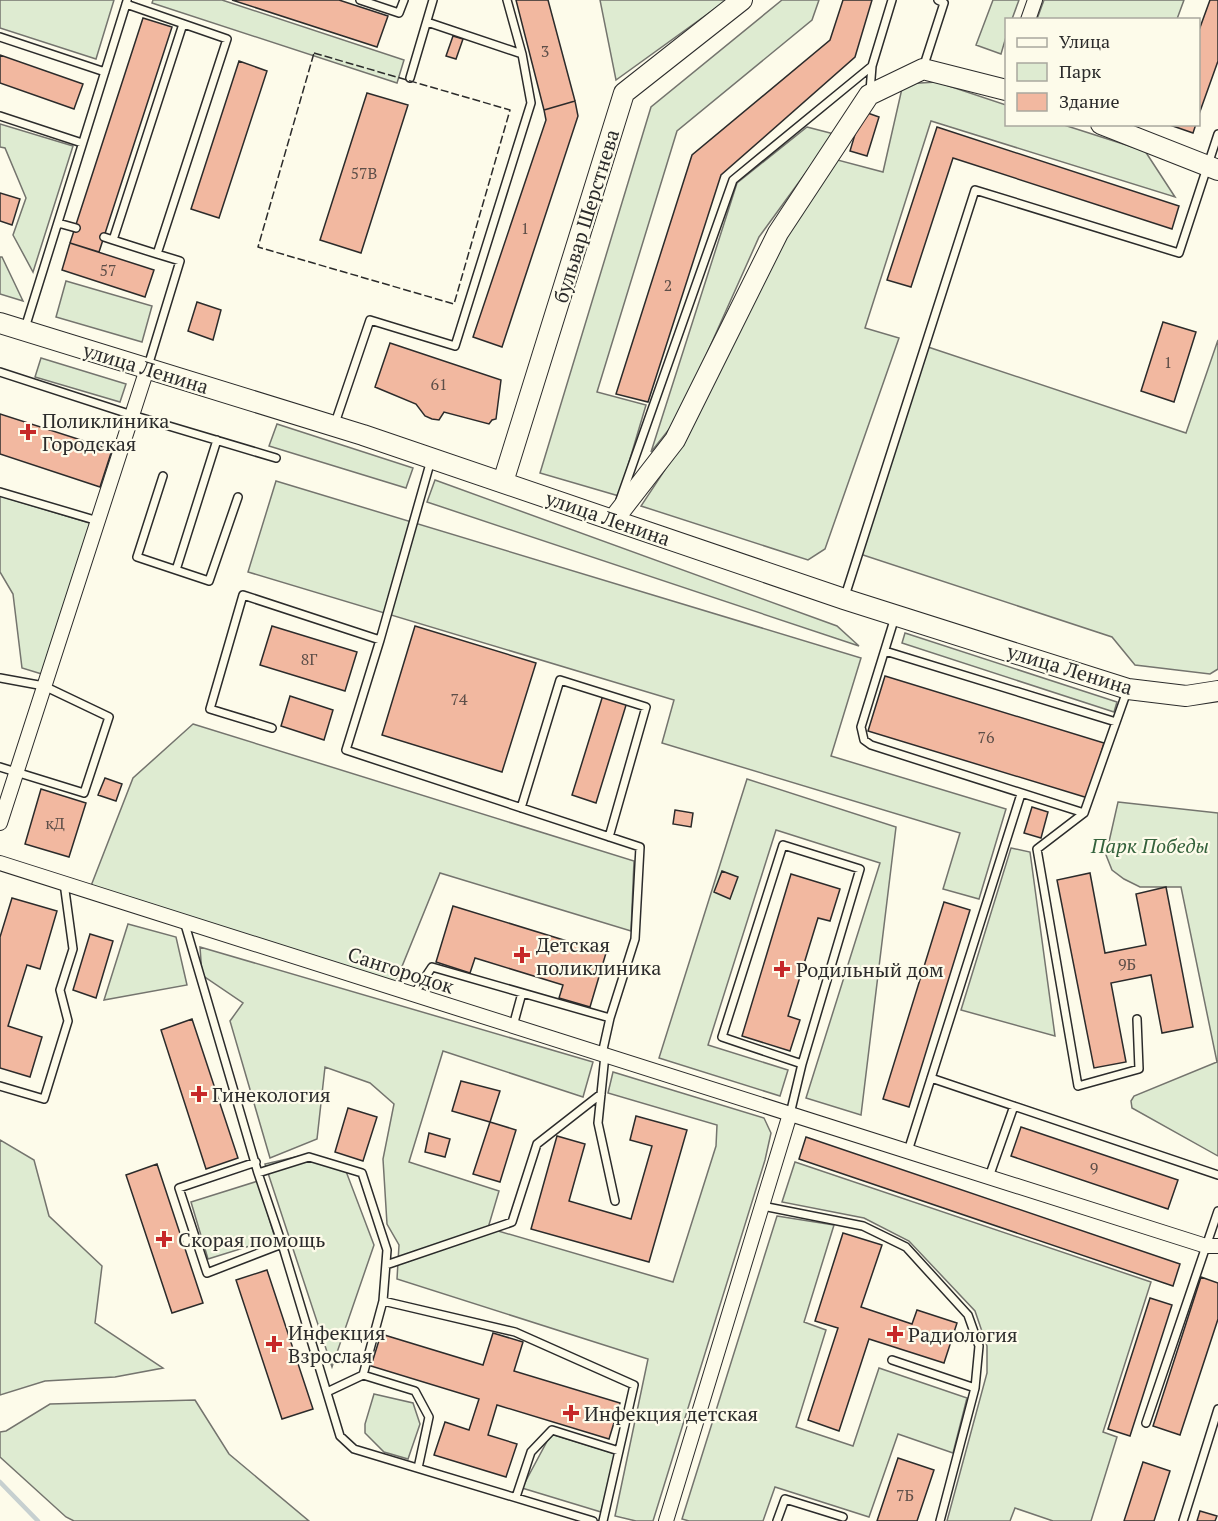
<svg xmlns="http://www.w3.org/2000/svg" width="1218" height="1521" font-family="'PT Serif',serif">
	<rect width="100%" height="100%" fill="#fdfbea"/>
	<path fill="#deebd1" stroke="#74746e" stroke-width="1.5" d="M0,0H114L96,59L0,28Z
		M153,0H222L404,60L397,83L152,3Z
		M600,0H727L616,80Z
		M782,0H819L812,20L677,131L597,392L646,405L619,496L540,473L651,107Z
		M993,0H1019L1012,19L1006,20V37L1001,54L976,45Z
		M1044,0H1184L1177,19H1037Z
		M937,82L1006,105V124L1064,125L1145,151L1175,197L931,121L865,328L899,338L825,549L808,560L641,506L682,444L781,238L834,159L883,172L903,84Z
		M0,124L73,146L33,272L13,235L26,198L5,148L0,147Z
		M807,127L834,134L759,237L678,418L651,452L737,183Z
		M0,257H2L23,301L0,294Z
		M66,281L152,306L142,342L56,317Z
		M1218,340V669L1210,674L1135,665L1112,637L860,554L928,347L1186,433Z
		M41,358L126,384L120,402L35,377Z
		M277,424L413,468L406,488L269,446Z
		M435,480L837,626L859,646L427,502Z
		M276,481L861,658L831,756L1006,809L979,899L943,889L960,833L662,743L674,700L248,572Z
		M0,496L93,524L45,675L22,668L13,594L0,572Z
		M905,633L1117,702L1114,712L902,643Z
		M193,724L634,861L631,931L440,873L394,986L89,891L133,778Z
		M747,779L896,827L861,1115L806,1098L880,863L776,830L708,1045L788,1070L780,1096L659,1058Z
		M1118,802L1218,813V1156L1132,1108L1131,1101L1134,1096L1217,1062L1181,887H1140L1124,879L1112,870L1106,855Z
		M1011,848L1030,852L1055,1036L961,1010Z
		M128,924L176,937L187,985L104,1000Z
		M200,947L593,1062L583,1097L443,1051L409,1162L499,1191L488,1228L673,1282L716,1146L717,1125L608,1093L613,1072L764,1118L771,1133L765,1160L653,1521H636L615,1516L648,1359L397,1279L399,1245L387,1224L383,1159L394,1104L370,1083L325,1067L317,1139L270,1158L230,1021L243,1003L202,975Z
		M0,1140L34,1160L49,1216L102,1266L95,1323L163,1368L115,1377L45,1381L0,1395Z
		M304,1155L344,1166L374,1245L332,1367L265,1164Z
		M795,1162L1151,1282L1103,1432L1117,1437L1091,1521H1053L1015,1508L1010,1521H947L987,1373V1346L975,1311L909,1241L864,1218L782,1202Z
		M258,1181L275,1238L208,1259L191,1202Z
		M777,1216L834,1225L804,1322L826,1330L796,1427L853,1446L879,1368L967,1398L953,1453L898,1434L869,1517L775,1487L763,1521H689L682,1519Z
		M374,1394L413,1403L420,1424L408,1459L384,1452L365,1433V1424Z
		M195,1400L229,1454L309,1521H74L66,1517L0,1457V1432L6,1431L50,1404Z
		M551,1434L616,1454L601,1512L522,1488Z"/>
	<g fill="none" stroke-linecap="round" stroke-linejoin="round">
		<path stroke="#c7d0d0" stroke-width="4.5" d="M0,1482L38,1521"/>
	</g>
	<path fill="#f2b8a0" stroke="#2b2b2b" stroke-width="1.5" d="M232,0H339L388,16L377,47Z
		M516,0H548L575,101L544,110Z
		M843,0H872L855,57L721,175L648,402L616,394L692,155L830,40Z
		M1210,0H1218V61L1198,117V33Z
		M143,18L172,27L99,252L70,243Z
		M453,36L463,39L456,59L446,56Z
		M0,55L83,84L74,109L0,83Z
		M239,61L267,71L219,218L191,209Z
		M367,93L408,105L361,253L320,240Z
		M575,101L578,116L502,347L473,337L546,120L544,110Z
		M862,111L879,117L867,156L850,151Z
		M1167,124H1196L1193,133Z
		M937,127L1179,206L1172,229L953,158L911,287L887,280Z
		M0,193L20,199L12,225L0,221Z
		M70,243L154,270L145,297L62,270Z
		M197,302L221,310L213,340L188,331Z
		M1163,322L1196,332L1174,402L1141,391Z
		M390,343L501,380L496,419L492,420L489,424L444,412L439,420L432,419L425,416L416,404L375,387Z
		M0,414L112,450L100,487L0,454Z
		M272,626L357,652L345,691L260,665Z
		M415,626L536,663L502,772L382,735Z
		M885,676L1104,743L1088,798L868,731Z
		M603,695L627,702L596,803L572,795Z
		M290,696L333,710L324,740L281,726Z
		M105,778L122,784L116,801L98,795Z
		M41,789L86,803L69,857L25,844Z
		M1032,807L1048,812L1041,838L1024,833Z
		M675,810L693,813L691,827L673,824Z
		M722,871L738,877L730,899L714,892Z
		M1090,873L1105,953L1146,945L1136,894L1166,887L1193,1027L1162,1033L1151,975L1111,983L1126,1062L1094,1068L1057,880Z
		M791,874L840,889L830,921L818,918L788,1016L800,1020L790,1051L742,1036Z
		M12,898L57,911L40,969L27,965L8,1026L42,1037L30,1077L0,1068V937Z
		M944,902L970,910L909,1107L883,1099Z
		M453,906L606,953L590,1007L559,998L563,985L475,958L470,973L436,962Z
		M90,934L113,941L96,998L73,990Z
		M192,1019L238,1158L206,1169L161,1030Z
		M461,1081L500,1091L490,1122L452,1111Z
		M348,1108L377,1117L363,1161L335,1152Z
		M636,1116L687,1130L649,1262L531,1229L557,1136L585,1144L569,1201L631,1219L652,1146L630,1140Z
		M490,1122L516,1130L500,1182L473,1174Z
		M1021,1127L1178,1180L1168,1209L1011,1156Z
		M429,1133L450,1139L445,1157L425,1152Z
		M806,1137L1180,1264L1173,1286L799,1159Z
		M157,1164L203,1303L172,1313L126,1175Z
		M843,1233L882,1245L861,1307L912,1324L917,1310L957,1323L944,1363L869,1339L839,1431L808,1420L838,1328L815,1321Z
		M267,1270L313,1409L282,1419L236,1280Z
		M1201,1277L1218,1283V1319L1180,1435L1153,1426Z
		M1150,1298L1172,1305L1130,1436L1108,1429Z
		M493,1333L523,1342L514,1371L620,1403L609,1439L497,1405L488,1435L517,1444L506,1477L434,1455L445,1422L469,1430L479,1399L371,1366L381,1334L483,1365Z
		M898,1458L934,1470L917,1521H877Z
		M1143,1462L1170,1471L1154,1521H1124Z
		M1200,1511L1217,1516L1215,1521H1197Z"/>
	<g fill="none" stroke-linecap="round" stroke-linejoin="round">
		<defs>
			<path id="lane" d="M360,0L399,13L404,0
				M126,4L227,39L157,254L180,261L148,366
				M427,22L522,54
				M0,37L105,72
				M923,68L944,3L938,0
				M410,78L433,0
				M870,91L872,66
				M0,116L82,143
				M58,223L76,228
				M104,237L113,240
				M157,254L113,240L183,24
				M25,328L127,1
				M0,372L132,415L276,458
				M334,426L370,320L455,346L531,103L522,54L507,0
				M431,460L380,640L346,750L640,847L635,939L610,1018
				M163,476L137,557L209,581L238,497
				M0,492L98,521
				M620,500L733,180L872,66L892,0
				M176,570L217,440
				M845,596L975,190L1179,253L1218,134
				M895,617L861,727L864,740L871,745L1084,813L1127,691
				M885,651L1116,722
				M0,678L44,686L109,717L84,793L0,767
				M272,728L210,709L243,595L380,640
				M521,808L560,680L646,707L609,837
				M1084,813L1037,849L1078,1086L1139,1069L1137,1019
				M184,921L258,1173L282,1244L340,1436L354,1449L593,1521
				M414,994L432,967L610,1018L602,1054
				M513,1026L522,993
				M605,1055L598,1123L615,1201
				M931,1078L1218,1175
				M0,1086L44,1099L68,1021L60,990L73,949L64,883
				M790,1114L802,1064L860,869L783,845L722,1037L802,1064
				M908,1151L1021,794
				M256,1162L179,1188L207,1273L282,1244
				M258,1173L309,1157L362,1173L387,1250L383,1301L363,1375L327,1392
				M989,1177L1014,1106
				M762,1206L863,1226L906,1247L968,1315L979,1346L975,1388L940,1521
				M386,1265L512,1222L537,1144L601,1094
				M383,1301L515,1332L634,1385L603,1521
				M892,1360L975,1388
				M363,1375L415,1391L429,1417L418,1468
				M1146,1423L1218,1211
				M516,1497L531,1452L552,1430L619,1451
				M777,1521L785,1499L843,1517
				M1183,1521L1218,1409"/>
			<path id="street" d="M1028,20L1035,0
				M0,823L147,369
				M0,863L1206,1246H1218
				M666,1521L790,1114"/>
			<path id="secondary" d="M1101,124L1218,170
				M0,323L363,435L844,599L1128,689L1186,696L1218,691
				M503,482L624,93L742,0
				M613,520L675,440L778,233L869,95L923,69L1006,90"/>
		</defs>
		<use href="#lane" stroke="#2b2b2b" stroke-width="10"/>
		<use href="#street" stroke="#2b2b2b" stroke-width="16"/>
		<use href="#secondary" stroke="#2b2b2b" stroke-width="22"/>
		<use href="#lane" stroke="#fdfbea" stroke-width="7"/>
		<use href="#street" stroke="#fdfbea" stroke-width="14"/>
		<use href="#secondary" stroke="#fdfbea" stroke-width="20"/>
		<path stroke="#2b2b2b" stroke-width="1.5" stroke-dasharray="8 3" stroke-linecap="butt" d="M314,53L510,110L454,304L258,247Z"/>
	</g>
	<g fill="#c62828" stroke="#fdfbea" stroke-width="2">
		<path d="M25 423h6v6h6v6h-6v6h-6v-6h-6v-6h6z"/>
		<path d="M519 946h6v6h6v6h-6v6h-6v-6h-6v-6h6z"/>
		<path d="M779 960h6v6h6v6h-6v6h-6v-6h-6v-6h6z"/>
		<path d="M196 1085h6v6h6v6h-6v6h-6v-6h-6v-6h6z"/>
		<path d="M161 1230h6v6h6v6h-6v6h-6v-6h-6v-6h6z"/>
		<path d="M892 1325h6v6h6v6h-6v6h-6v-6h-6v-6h6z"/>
		<path d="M271 1335h6v6h6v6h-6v6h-6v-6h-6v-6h6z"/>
		<path d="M568 1404h6v6h6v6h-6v6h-6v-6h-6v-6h6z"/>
	</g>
	<g text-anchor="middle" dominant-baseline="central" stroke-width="4.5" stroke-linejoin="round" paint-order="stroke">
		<g font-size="16" fill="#5d4e48">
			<text x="545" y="51">3</text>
			<text x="364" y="173">57В</text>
			<text x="525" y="228">1</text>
			<text x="108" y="270">57</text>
			<text x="668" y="285">2</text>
			<text x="1168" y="362">1</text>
			<text x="439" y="384">61</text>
			<text x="309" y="659">8Г</text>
			<text x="459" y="699">74</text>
			<text x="986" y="737">76</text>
			<text x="55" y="823">кД</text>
			<text x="1127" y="964">9Б</text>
			<text x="1094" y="1168">9</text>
			<text x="905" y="1495">7Б</text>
		</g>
		<g font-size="20" fill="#2b2b2b" stroke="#fdfbea">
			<text transform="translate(586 216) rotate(-73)">бульвар Шерстнева</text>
			<text transform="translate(146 368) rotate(17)">улица Ленина</text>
			<text transform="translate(608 518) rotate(19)">улица Ленина</text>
			<text transform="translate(1070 669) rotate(17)">улица Ленина</text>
			<text transform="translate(401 970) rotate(18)">Сангородок</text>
		</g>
		<g font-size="20" fill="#2b2b2b" stroke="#fdfbea" text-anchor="start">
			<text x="42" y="420">Поликлиника<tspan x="42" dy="23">Городская</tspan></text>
			<text x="536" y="944">Детская<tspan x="536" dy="23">поликлиника</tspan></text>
			<text x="796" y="969">Родильный дом</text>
			<text x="212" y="1094">Гинекология</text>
			<text x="178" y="1239">Скорая помощь</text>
			<text x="288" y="1332">Инфекция<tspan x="288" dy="23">Взрослая</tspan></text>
			<text x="908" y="1334">Радиология</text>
			<text x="584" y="1413">Инфекция детская</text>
		</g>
		<g font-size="20" font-style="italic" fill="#34623c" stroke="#fdfbea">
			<text x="1150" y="845">Парк Победы</text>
		</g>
	</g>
	<rect x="1005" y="18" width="195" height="108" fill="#fdfbea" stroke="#a9a89e" stroke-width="1.5"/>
	<rect x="1017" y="38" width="30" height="9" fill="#fdfbea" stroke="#a9a89e" stroke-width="1.5"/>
	<text x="1059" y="48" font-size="18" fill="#2b2b2b">Улица</text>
	<rect x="1017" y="63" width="30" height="18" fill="#deebd1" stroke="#a9a89e" stroke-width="1.5"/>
	<text x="1059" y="78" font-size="18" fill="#2b2b2b">Парк</text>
	<rect x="1017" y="93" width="30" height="18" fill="#f2b8a0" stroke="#a9a89e" stroke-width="1.5"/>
	<text x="1059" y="108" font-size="18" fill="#2b2b2b">Здание</text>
</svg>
